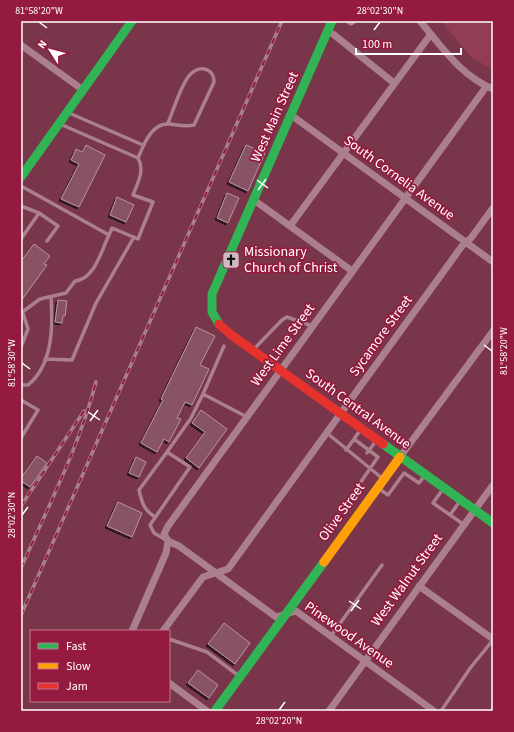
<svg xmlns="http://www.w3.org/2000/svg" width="514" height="732" font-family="'Source Sans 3',sans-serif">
	<defs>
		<filter id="shadow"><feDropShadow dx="-2" dy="2" stdDeviation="0" flood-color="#0009"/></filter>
	</defs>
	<rect width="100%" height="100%" fill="#79364a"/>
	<path fill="#923c56" d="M441,21H493V70L471,57Z"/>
	<path fill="#885363" stroke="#b9949f" filter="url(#shadow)" d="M86,145L105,155L79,207L61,199L79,164L71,160L76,149L82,152Z
		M246,145L265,153L248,191L229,182Z
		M227,193L239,198L228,223L217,218Z
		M117,197L134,205L126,222L110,215Z
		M34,244L50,256L44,264L47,265L21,301V261Z
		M58,300L67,301L65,316H63L62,323L55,322Z
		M196,327L215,336L200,365L209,369L192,405L185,402L177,418L181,419L169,442L164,439L157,452L141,443L163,400L161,399Z
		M201,410L227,429L199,468L186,458L205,432L192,423Z
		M37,456L47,463L30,487L21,481V478Z
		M136,457L146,462L139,477L129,473Z
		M118,502L142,513L132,537L107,526Z
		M224,623L250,643L235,664L208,644Z
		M198,670L218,685L209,698L188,683Z"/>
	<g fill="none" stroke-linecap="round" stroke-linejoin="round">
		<path stroke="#ab7f8d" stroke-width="3.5" d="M347,21L351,24L356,21
			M69,113L143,145
			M60,124L138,158
			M138,158C144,144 152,122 170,124C178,125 185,127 194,125L214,82C214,66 196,65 188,77C179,90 174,109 168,123
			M21,186L109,235C101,251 95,279 75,281L66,293L40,299L21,313
			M21,206L39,213L21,239
			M39,213L58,226L47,241
			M109,235L112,228L138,239L153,202L133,195C138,182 145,170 138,158
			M224,346L203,394L247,417
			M21,347L28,329L23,313
			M253,350L282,320L287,317L312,326
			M45,359L72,360L96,303L134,237
			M21,385H28C53,365 53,326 51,297
			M21,400L38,410L21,438
			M327,433L383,479
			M354,439L361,429
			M346,450L354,439L378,457L358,486
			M167,452L191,418L203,394
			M367,453L376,441
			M378,488L388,495L404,473L419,483L425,475
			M443,489L433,503L463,524
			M450,515L460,501
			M155,517C144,510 142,503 139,490L167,452L190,467L150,525L154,533L166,540
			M331,636L382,565
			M169,639L207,652L239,676
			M441,711L471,667L493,640"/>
		<path stroke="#ab7f8d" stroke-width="7" d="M420,21C442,47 461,76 493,89
			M328,32L333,34L394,83
			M21,45L83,90
			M291,115L493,262
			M254,200L352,271
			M290,226L431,34
			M400,457L493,331
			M168,541L179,546L276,617L296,611L434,711
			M419,586L493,639
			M132,631L166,553L168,541L164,534L168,526L486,87
			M163,631L203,577L228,569L462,246L471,238L493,208
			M169,683L207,711
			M329,711L493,485"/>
		<path stroke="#30b455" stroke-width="9" d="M21,177L132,21
			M219,324L212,312V294L332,21
			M383,444L493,523
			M215,711L324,562"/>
		<path stroke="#ff9f0a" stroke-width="9" d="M324,562L400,457"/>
		<path stroke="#e5322d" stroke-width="9" d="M219,324L230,334L383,444"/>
		<defs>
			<path id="rail" d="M21,506L84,411
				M21,568C48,507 79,447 96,382
				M21,615L282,21"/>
		</defs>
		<use href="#rail" stroke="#aa7f8c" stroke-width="3.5"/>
		<use href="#rail" stroke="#941b3f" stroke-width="2" stroke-dasharray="6" stroke-linecap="butt"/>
	</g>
	<path fill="none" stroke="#fff" stroke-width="1.5" d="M39,22L47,28M374,30L380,22M257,180L268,188M258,190L266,179M484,345L492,351M22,363L30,369M88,412L100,420M90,421L98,410M22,515L28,507M349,601L361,609M351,611L359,600M279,710L285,702"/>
	<defs>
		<symbol id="church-square" viewBox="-11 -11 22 22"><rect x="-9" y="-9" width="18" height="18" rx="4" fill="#d0b9c0" stroke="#941b3f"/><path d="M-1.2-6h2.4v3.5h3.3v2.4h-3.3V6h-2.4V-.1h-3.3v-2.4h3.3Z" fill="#111"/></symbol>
	</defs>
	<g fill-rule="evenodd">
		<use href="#church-square" x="221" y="250" width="20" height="20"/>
	</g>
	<g text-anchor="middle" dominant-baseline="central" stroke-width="3.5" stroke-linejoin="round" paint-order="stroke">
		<g font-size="14" fill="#fff" stroke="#941b3f">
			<text transform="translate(275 117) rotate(-66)">West Main Street</text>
			<text transform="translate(399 178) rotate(36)">South Cornelia Avenue</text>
			<text transform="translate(381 336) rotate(-54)">Sycamore Street</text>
			<text transform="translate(283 345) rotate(-54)">West Lime Street</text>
			<text transform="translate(358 409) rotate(36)">South Central Avenue</text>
			<text transform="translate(342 512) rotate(-54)">Olive Street</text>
			<text transform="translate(407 580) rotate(-54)">West Walnut Street</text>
			<text transform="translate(349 635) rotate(35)">Pinewood Avenue</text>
		</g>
		<g font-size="14" fill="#fff" stroke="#941b3f" text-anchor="start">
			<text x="244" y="252">Missionary<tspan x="244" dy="16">Church of Christ</tspan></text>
		</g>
	</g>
	<rect width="514" height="732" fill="none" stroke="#941b3f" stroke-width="44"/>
	<rect x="30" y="630" width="140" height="72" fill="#941b3f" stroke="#bf768c"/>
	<rect x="38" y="643" width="20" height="6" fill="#30b455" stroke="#bf768c"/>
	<text x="66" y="650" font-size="12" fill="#ffffff">Fast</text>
	<rect x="38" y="663" width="20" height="6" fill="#ff9f0a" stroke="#bf768c"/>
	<text x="66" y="670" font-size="12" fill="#ffffff">Slow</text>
	<rect x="38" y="683" width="20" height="6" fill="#e5322d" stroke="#bf768c"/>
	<text x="66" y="690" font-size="12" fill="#ffffff">Jam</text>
	<g transform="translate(50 50) rotate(306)" stroke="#941b3f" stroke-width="3" paint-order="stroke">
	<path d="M0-3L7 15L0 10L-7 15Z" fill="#ffffff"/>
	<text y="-6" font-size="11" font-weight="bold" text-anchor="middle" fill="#ffffff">N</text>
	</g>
	<path d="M356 48v6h105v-6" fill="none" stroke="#ffffff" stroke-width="2"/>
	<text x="362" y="48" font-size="12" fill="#ffffff" stroke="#941b3f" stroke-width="3" paint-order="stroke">100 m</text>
	<rect x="22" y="22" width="470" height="688" fill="none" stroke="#fff" stroke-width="1.5"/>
	<g font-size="10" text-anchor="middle" fill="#fff">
		<text x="39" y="14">81°58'20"W</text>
		<text x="380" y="14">28°02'30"N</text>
		<text transform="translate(503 351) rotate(-90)" y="4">81°58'20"W</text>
		<text transform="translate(11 363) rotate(-90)" y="4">81°58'30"W</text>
		<text transform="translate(11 515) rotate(-90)" y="4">28°02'30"N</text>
		<text x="279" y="724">28°02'20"N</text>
	</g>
</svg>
